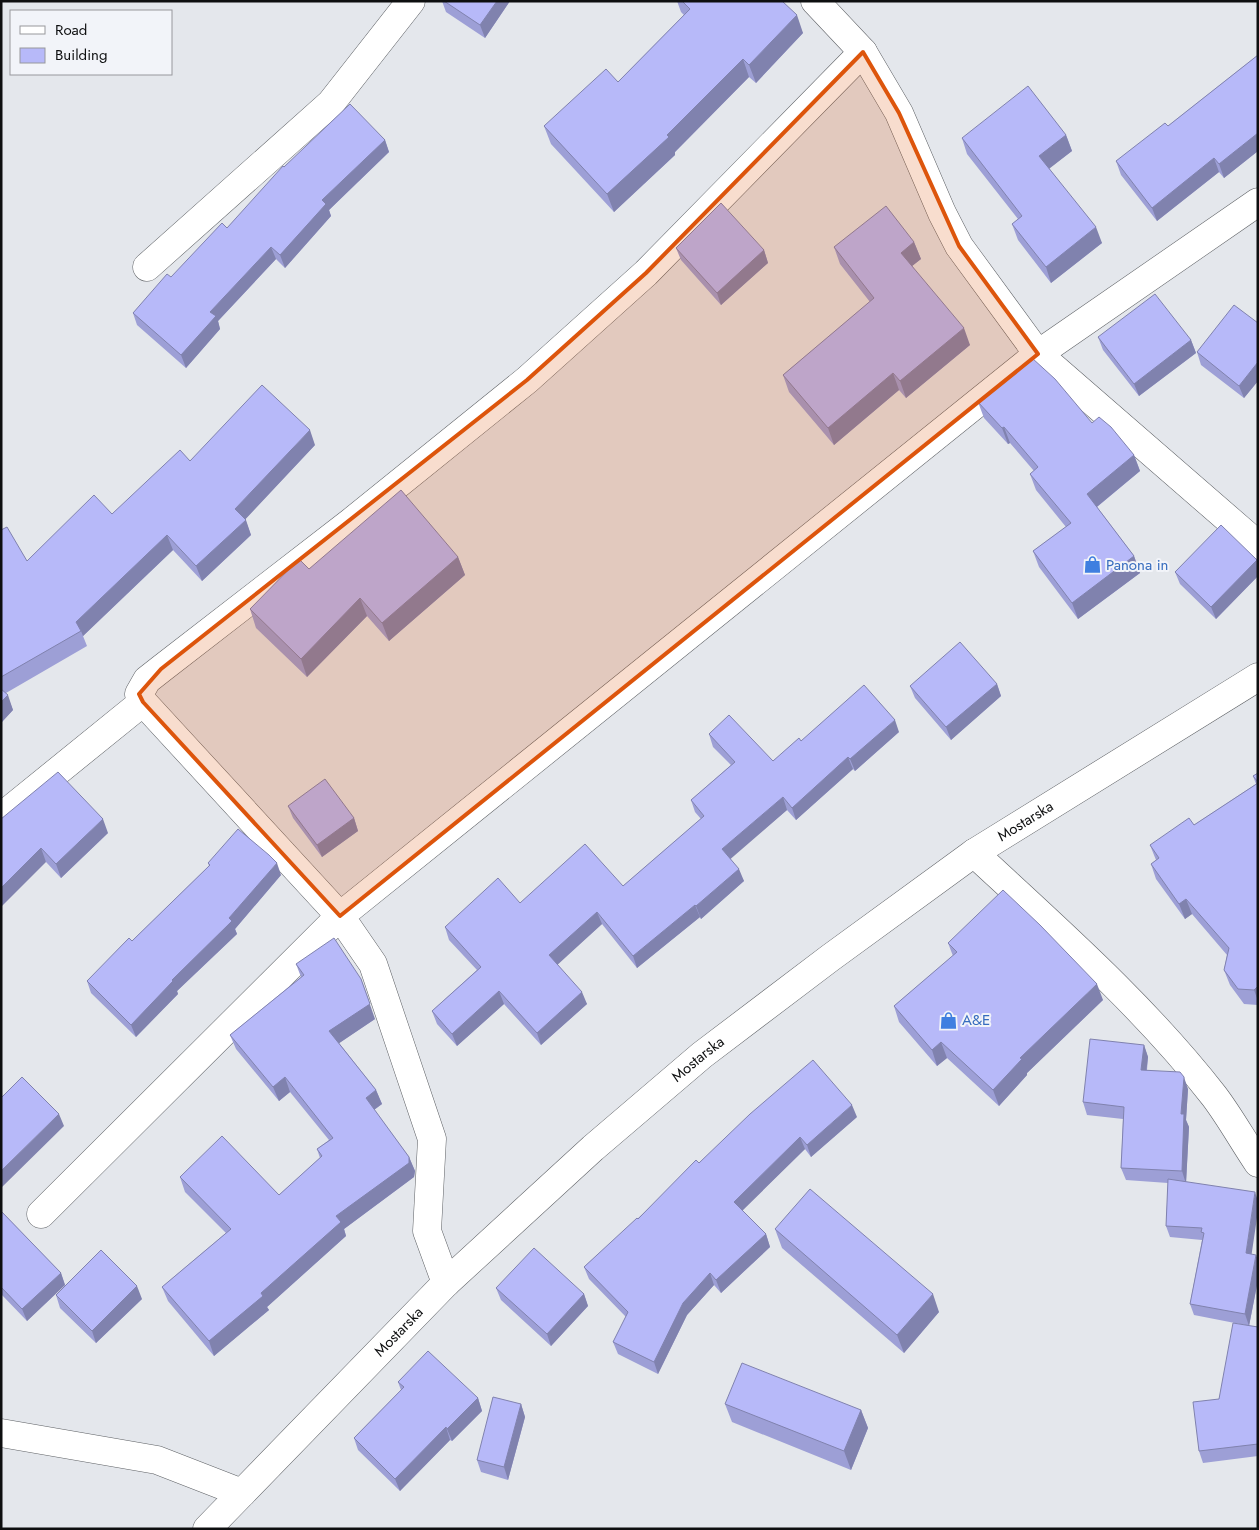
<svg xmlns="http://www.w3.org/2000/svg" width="1259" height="1530" font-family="Jost,sans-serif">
	<rect width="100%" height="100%" fill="#e4e7ec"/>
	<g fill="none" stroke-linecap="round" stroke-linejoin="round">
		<defs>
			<path id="street" d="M147,267L331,103L411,1
				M1,817L143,702
				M974,853C1057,930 1144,1006 1214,1096C1230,1117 1243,1141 1258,1163
				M41,1214L340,916L1038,354L1258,202
				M446,1283L427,1231L432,1139L373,964L340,916L143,702L139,694L147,680L161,669L351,522L527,380L646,273L863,52
				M1,1433L157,1460L242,1493"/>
			<g id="secondary">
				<path d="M815,1L863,52L899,113L942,213L959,246L1038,354L1258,545"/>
				<path id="s1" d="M207,1529L446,1283L593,1148L702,1055L830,958L974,853L1258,677"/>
			</g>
		</defs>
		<use href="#street" stroke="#5e6165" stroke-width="29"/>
		<use href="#secondary" stroke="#5e6165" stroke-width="29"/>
		<use href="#street" stroke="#fff" stroke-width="28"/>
		<use href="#secondary" stroke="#fff" stroke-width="28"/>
	</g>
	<path fill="#9d9fd6" d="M442,1H510L485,38L446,12Z
		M677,1H782L803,33L756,83L749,77L675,152V155L614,212L551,144L544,126L618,82L684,15L681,12Z
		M1258,55V151L1224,178L1219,172L1157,221L1121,175L1116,161L1168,126Z
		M1066,135L1072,151L1049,168L1102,243L1051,283L1018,240L1012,224L1018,219L967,154L962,138Z
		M385,140L389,152L329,210L331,216L285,268L276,259L218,321L220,329L186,368L137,325L133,313L171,277L227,228L284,167Z
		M914,242L921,259L912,266L970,345L906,398L899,390L834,445L789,392L783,375L870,302L840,264L834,247Z
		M676,248L764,250L768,263L721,305L681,260Z
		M1258,323V381L1244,398L1201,365L1197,352Z
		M1098,337L1191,340L1196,353L1139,396L1103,350Z
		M978,402L1092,423L1134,455L1140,471L1097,507L1134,556L1140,573L1078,619L1039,567L1033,551L1066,527L1036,490L1030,474L1034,471L1010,443L1008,444L984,418Z
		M315,445L245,519L251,535L202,581L173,550L83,636L87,646L6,693L13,710L1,723V530L27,561L112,514L190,461Z
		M458,557L465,575L389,641L367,616L307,677L256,628L250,609L309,569Z
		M1257,560L1258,563V576L1216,619L1180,584L1175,572Z
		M997,684L1001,696L951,740L915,698L910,686Z
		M899,732L855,771L853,769L796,820L787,810L730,858L744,881L701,919L700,917L637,968L602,924L557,964L587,1004L541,1045L504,1004L457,1046L437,1024L432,1011L477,970L449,940L445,927L520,903L623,886L701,819L695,812L691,800L731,765L713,747L709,734L773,761L801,741Z
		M1258,773V1005L1244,1004L1230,985L1224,970L1227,955L1192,914L1185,919L1156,879L1151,864L1156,860L1150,845L1194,825L1256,784L1253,776Z
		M288,806L354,818L358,831L322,857L293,818Z
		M1,819L108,833L61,878L46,862Z
		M208,863L281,875L235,929L237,934L177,991L178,994L136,1037L91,993L87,981L132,941L209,866Z
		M948,943L1103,1000L1027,1073V1075L999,1106L947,1058L937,1066L899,1022L894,1006L953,956Z
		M296,964L375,1019L339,1043L376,1090L382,1104L374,1110L409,1157L415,1171L414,1177L344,1229L346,1236L267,1307L269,1310L214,1356L168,1301L162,1287L226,1233L185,1192L180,1177L279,1195L320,1158L317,1149L329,1140L290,1092L279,1101L236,1049L230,1035L301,977Z
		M1144,1045L1148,1057L1147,1070L1188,1089L1186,1120L1189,1127L1186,1182L1251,1254L1258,1280L1249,1326L1258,1327V1456L1203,1463L1199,1451L1219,1399L1245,1325L1194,1315L1190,1304L1202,1240L1170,1237L1166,1226L1168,1183L1126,1180L1121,1168L1123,1119L1087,1115L1083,1102Z
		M857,1117L811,1157L805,1149L742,1210L766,1234L770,1247L721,1293L714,1285L687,1315L658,1374L618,1354L613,1342L626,1317L589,1279L584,1267L699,1163Z
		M1,1211L61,1273L65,1285L27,1321L1,1294Z
		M775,1229L939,1312L904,1353L782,1248Z
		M496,1288L584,1294L588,1306L551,1346L501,1300Z
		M56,1295L142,1299L96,1343L60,1308Z
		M398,1382L478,1398L482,1411L452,1441L450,1440L400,1491L358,1450L354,1438L401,1390Z
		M521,1404L525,1417L508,1480L481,1472L477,1460Z
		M725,1404L861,1410L868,1428L851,1470L732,1422Z"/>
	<path fill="#8082ae" d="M497,1H510L485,38L480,25Z
		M797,15L803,33L756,83L749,65Z
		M743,59L749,77L675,152V155L614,212L607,194L667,135Z
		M1258,133V151L1224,178L1219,164Z
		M1066,135L1072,151L1045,172L1039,156Z
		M385,140L389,152L329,210L331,216L285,268L280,255L322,200Z
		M1214,158L1219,172L1157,221L1152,208Z
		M1096,227L1102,243L1051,283L1046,267Z
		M914,242L921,259L907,270L901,253Z
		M271,247L276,259L218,321L220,329L186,368L181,355L210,312Z
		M764,250L768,263L721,305L717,293Z
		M964,328L970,345L906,398L900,381Z
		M1191,340L1196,353L1139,396L1134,384Z
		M1258,362V381L1244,398L1239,386Z
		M893,373L899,390L834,445L828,428Z
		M1004,427L1010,443L1008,444L1002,428Z
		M310,430L315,445L241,524L235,509Z
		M1134,455L1140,471L1093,510L1087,494Z
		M246,520L251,535L202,581L196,566Z
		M167,535L173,550L83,636L81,631L76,622Z
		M1134,556L1140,573L1078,619L1072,603Z
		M458,557L465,575L389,641L382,623Z
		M1257,560L1258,563V576L1216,619L1211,607Z
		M360,598L367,616L307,677L301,659Z
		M997,684L1001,696L951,740L946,727Z
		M8,695L13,710L1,723V702Z
		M895,720L899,732L855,771L850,759Z
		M848,757L853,769L796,820L792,808Z
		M783,797L787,810L727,862L722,849Z
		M354,818L358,831L322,857L317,845Z
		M103,819L108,833L61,878L56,864Z
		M41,848L46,862L1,907V888Z
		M277,863L281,875L235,929L237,934L177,991L178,994L136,1037L131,1025L172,980L229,918Z
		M739,869L744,881L701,919L696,906Z
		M1186,899L1192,914L1185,919L1179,904Z
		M695,905L700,917L637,968L633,956Z
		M597,912L602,924L554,968L549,955Z
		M361,979L375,1019L335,1046L329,1031Z
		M1097,984L1103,1000L1027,1073V1075L999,1106L993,1090L1020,1058Z
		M1258,986V1001L1254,990Z
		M499,991L504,1004L457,1046L452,1034Z
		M582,992L587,1004L541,1045L537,1033Z
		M941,1042L947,1058L937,1066L932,1050Z
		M1144,1045L1148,1057L1145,1082L1141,1070Z
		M285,1077L290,1092L279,1101L273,1087Z
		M1184,1077L1188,1089L1186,1120L1189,1127L1186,1184L1182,1171L1181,1114Z
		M376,1090L382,1104L371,1112L366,1098Z
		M852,1105L857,1117L811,1157L807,1145Z
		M59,1114L64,1126L1,1188V1171Z
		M800,1137L805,1149L739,1214L734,1202Z
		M409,1157L415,1171L414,1177L344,1229L346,1236L267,1307L269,1310L214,1356L209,1341L261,1293L336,1216Z
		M1255,1192L1258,1201V1211L1250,1265L1246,1253Z
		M766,1234L770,1247L721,1293L716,1280Z
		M1256,1255L1258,1260V1280L1249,1326L1245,1314Z
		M61,1273L65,1285L27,1321L22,1309Z
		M710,1273L714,1285L687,1315L658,1374L654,1362L683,1303Z
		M137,1286L142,1299L96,1343L92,1331Z
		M584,1294L588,1306L551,1346L547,1334Z
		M933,1294L939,1312L904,1353L897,1335Z
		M478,1398L482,1411L452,1441L447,1429Z
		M521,1404L525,1417L508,1480L504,1467Z
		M861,1410L868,1428L851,1470L844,1451Z
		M446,1427L450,1440L400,1491L395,1479Z"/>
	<path fill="#b7b9f9" stroke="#8082ae" d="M444,1H497L480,25Z
		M682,1H782L797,15L749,65L743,59L667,135L669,137L607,194L544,126L606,69L618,82L690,9Z
		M1258,55V133L1219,164L1214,158L1152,208L1116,161L1165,123L1168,126Z
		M1028,86L1066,135L1039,156L1096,227L1046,267L1012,224L1022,216L962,138Z
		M350,104L385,140L322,200L326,204L280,255L271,247L210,312L216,316L181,355L133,313L167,274L171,277L222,223L227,228L283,166L284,167Z
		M721,203L764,250L717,293L676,248Z
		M886,206L914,242L901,253L964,328L900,381L893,373L828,428L783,375L874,298L834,247Z
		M1155,294L1191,340L1134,384L1098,337Z
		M1234,305L1258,323V362L1239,386L1197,352Z
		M1032,358L1055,379L1092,423L1099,417L1111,427L1134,455L1087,494L1134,556L1072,603L1033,551L1071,523L1030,474L1038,467L1004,427L1002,428L978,402Z
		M262,385L310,430L235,509L246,520L196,566L167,535L76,622L81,631L1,677V530L7,527L27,561L94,495L112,514L180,450L190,461Z
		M401,490L458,557L382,623L360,598L301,659L250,609L299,559L309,569Z
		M1221,525L1257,560L1211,607L1175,572Z
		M960,642L997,684L946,727L910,686Z
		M864,685L895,720L850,759L848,757L792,808L783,797L722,849L739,869L696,906L695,905L633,956L597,912L549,955L582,992L537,1033L499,991L452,1034L432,1011L481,967L445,927L498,878L520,903L585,844L623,886L704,816L691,800L735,762L709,734L729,715L773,761L799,738L801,741Z
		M1,689L8,695L1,702Z
		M58,772L103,819L56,864L41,848L1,888V819Z
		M1258,773V782L1253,776Z
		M325,779L354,818L317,845L288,806Z
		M1258,783V986L1254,990L1238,989L1224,970L1229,948L1186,899L1179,904L1151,864L1159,858L1150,845L1189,818L1194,825Z
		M238,829L269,855L277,863L229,918L232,921L172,980L173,981L131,1025L87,981L129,938L132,941L210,865L208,863Z
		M1003,890L1040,925L1097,984L1020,1058L1022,1059L993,1090L941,1042L932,1050L894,1006L957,952L948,943Z
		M334,938L361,979L370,1004L329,1031L376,1090L366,1098L409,1157V1163L336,1216L341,1222L261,1293L263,1296L209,1341L162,1287L231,1229L180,1177L222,1136L279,1195L322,1156L317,1149L333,1138L285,1077L273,1087L230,1035L304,975L296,964Z
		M1090,1039L1144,1045L1141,1070L1180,1072L1184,1077L1181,1114H1184L1182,1171L1121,1168L1124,1107L1083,1102Z
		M813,1060L852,1105L807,1145L800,1137L734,1202L766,1234L716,1280L710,1273L683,1303L654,1362L613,1342L628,1312L584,1267L637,1218L638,1219L696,1160L699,1163L750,1114Z
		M22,1077L59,1114L1,1171V1098Z
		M1168,1179L1255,1192L1246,1253L1256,1255L1245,1314L1190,1304L1204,1233L1201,1232L1202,1228L1166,1226Z
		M810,1189L933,1294L897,1335L775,1229Z
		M1,1211L61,1273L22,1309L1,1287Z
		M534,1248L584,1294L547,1334L496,1288Z
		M101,1250L137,1286L92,1331L56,1295Z
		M1233,1323L1258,1327V1444L1199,1451L1193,1402L1219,1399Z
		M428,1351L478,1398L447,1429L446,1427L395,1479L354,1438L404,1387L398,1382Z
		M742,1363L861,1410L844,1451L725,1404Z
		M493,1397L521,1404L504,1467L477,1460Z"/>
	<path fill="#dd550c" fill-opacity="0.2" stroke="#dd550c" stroke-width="4" stroke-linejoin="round" d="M863,52L899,113L959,246L1038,354L340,916L143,702L139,694L161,669L527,380L646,273Z"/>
	<defs>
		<symbol id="shop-bare" viewBox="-9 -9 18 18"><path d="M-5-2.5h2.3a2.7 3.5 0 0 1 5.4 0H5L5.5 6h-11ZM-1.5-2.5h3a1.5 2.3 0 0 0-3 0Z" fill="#3f7fe0" stroke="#f2f4f9" stroke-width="2.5" paint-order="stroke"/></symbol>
	</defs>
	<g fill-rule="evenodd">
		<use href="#shop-bare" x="1080" y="552" width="25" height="25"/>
		<use href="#shop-bare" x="936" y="1008" width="25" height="25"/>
	</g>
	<g text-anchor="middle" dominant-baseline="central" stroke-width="4" stroke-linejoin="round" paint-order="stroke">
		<g font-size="15" fill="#366cbe" stroke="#f2f4f9" text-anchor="start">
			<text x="1106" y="565">Panona in</text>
			<text x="962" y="1020">A&amp;E</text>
		</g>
		<g font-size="15" fill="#0e0f10" stroke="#f2f4f9">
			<text stroke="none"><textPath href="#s1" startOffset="1085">Mostarska</textPath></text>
			<text stroke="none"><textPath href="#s1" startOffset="680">Mostarska</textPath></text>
			<text stroke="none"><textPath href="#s1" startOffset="275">Mostarska</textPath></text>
		</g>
	</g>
	<rect width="1259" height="1530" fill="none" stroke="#0e0f10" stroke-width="5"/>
	<rect x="10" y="10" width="162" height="65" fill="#f2f4f9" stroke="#97989c"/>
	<rect x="20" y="26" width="25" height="8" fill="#ffffff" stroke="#97989c"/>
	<text x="55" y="35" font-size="15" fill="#0e0f10">Road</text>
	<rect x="20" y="48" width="25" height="15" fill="#b7b9f9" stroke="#97989c"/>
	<text x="55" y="60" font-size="15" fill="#0e0f10">Building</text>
</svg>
